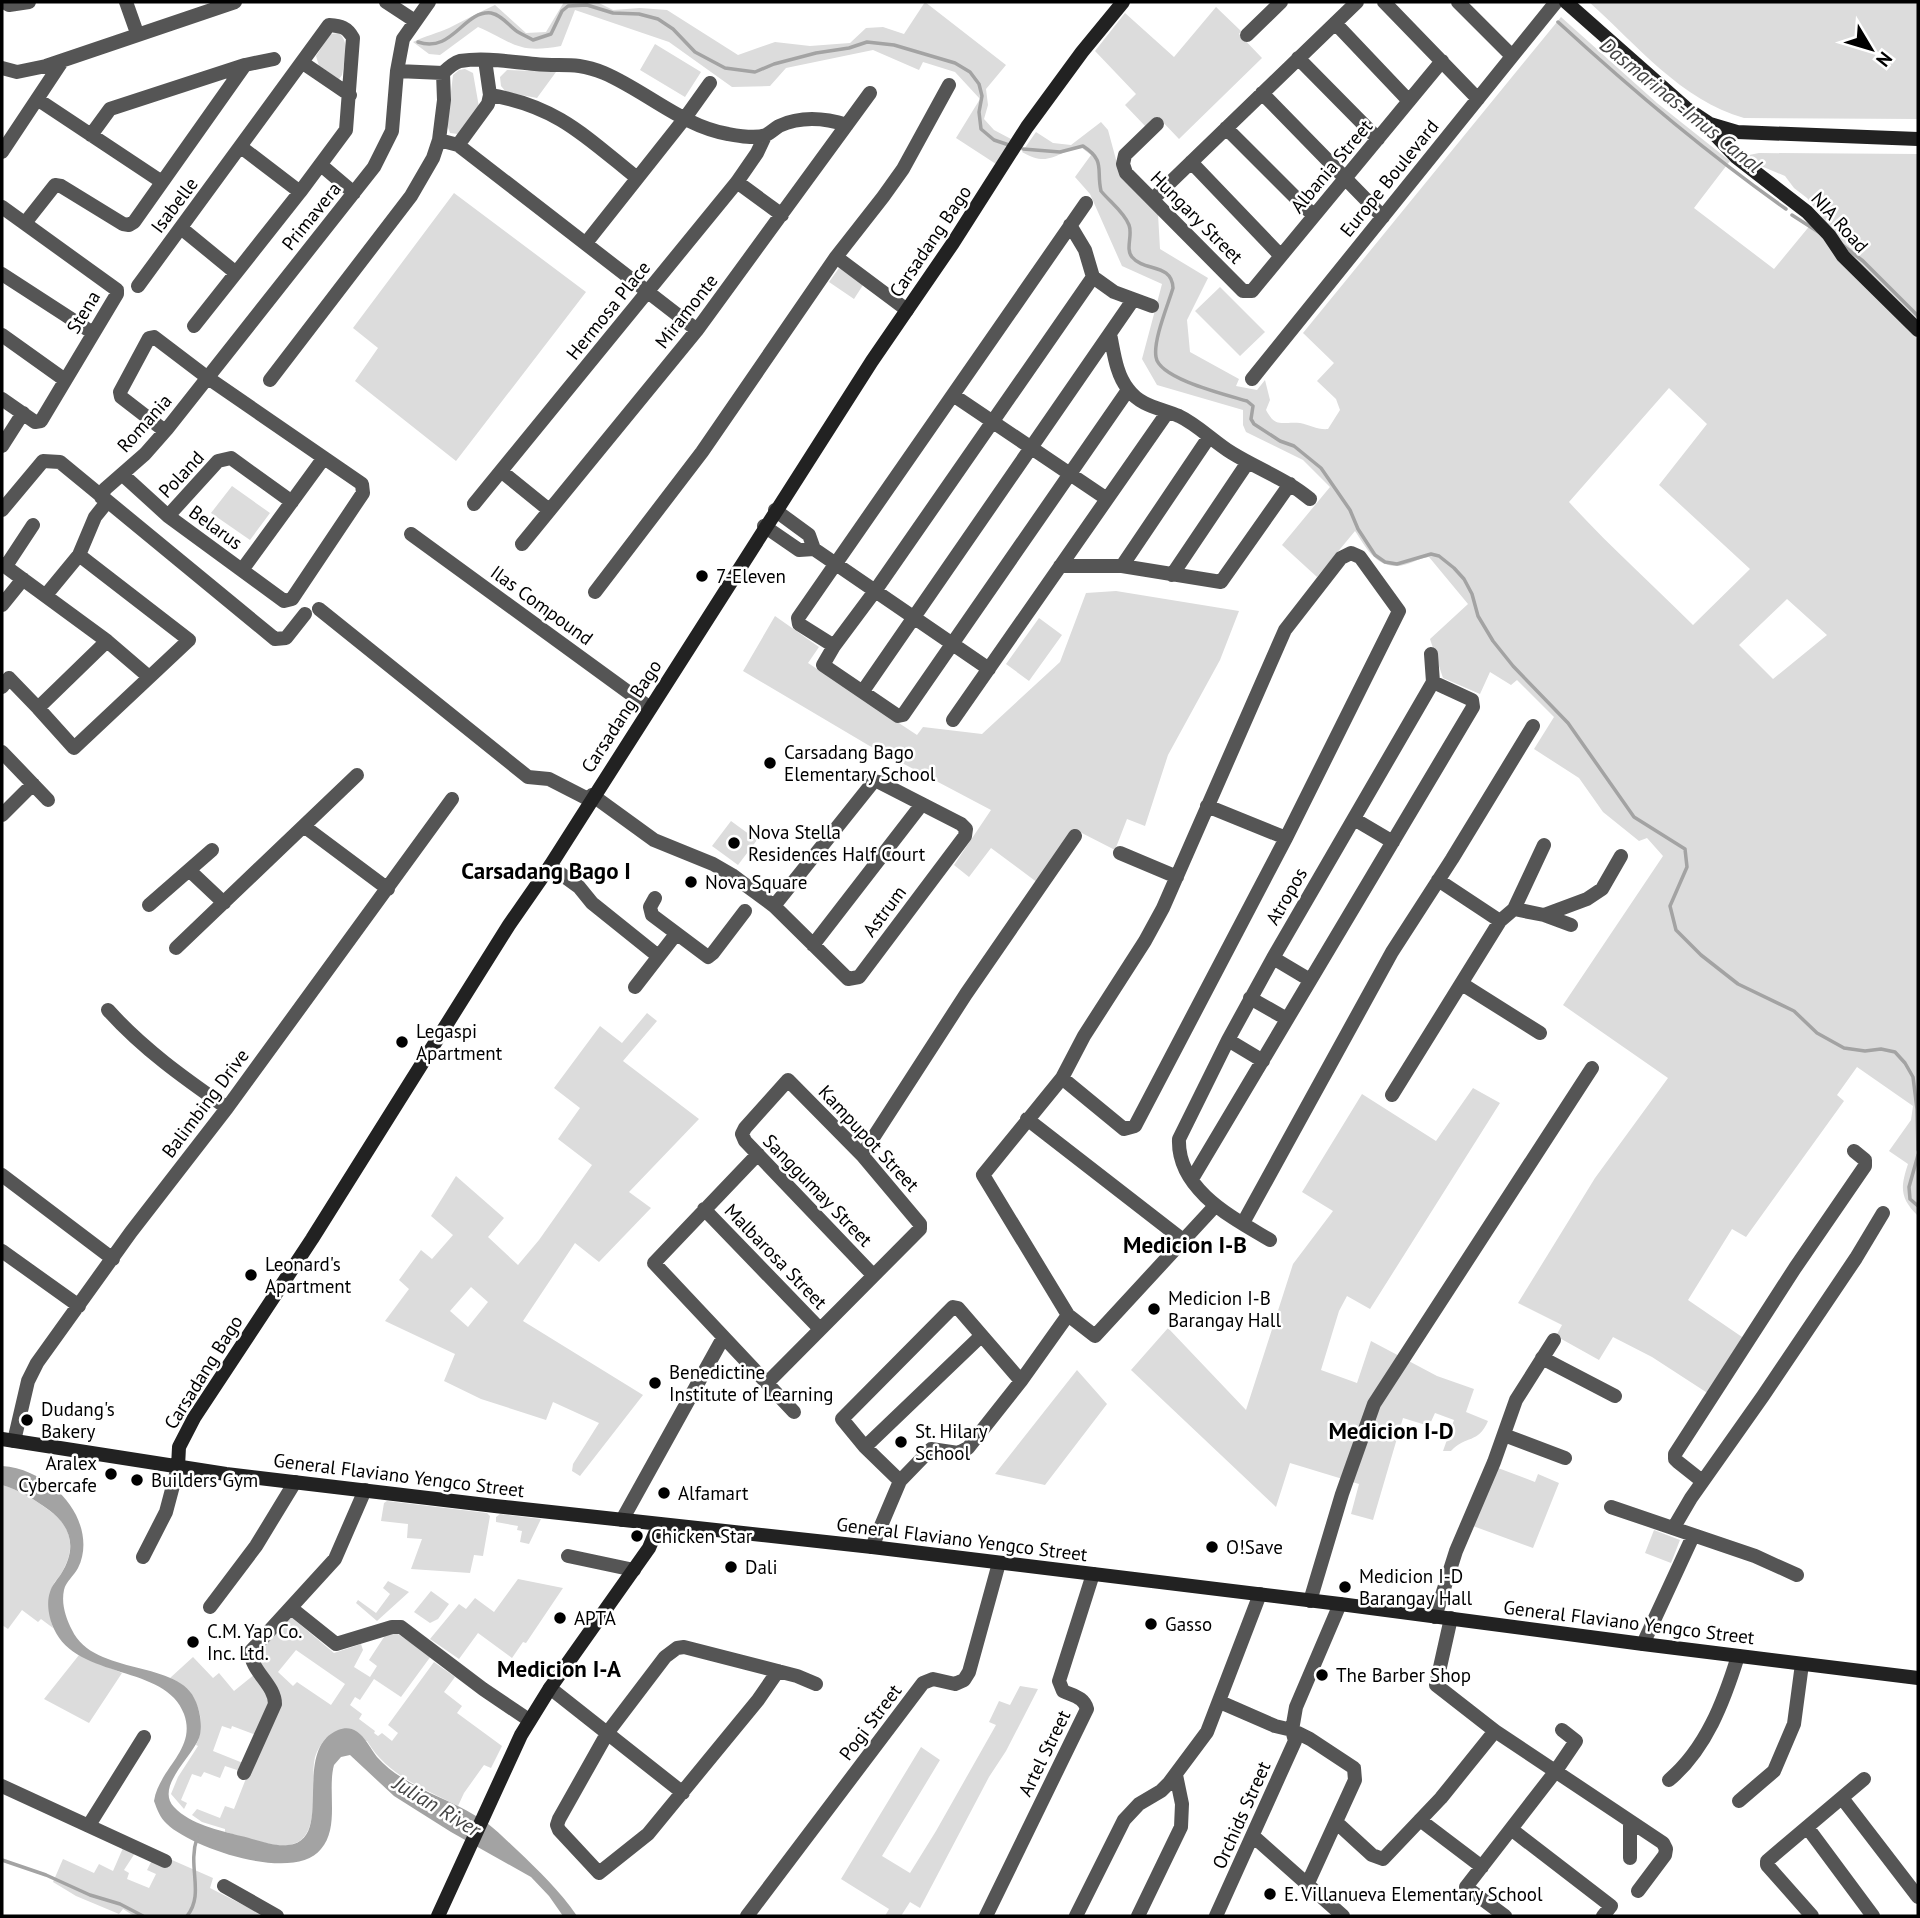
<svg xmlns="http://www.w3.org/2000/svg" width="1920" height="1918" font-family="'PT Sans',sans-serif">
	<rect width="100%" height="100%" fill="#fff"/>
	<path fill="#dcdcdc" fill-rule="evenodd" d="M564,2H597L613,10L640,8L667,10L738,55L775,42L810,46L850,43L866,28L883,27L904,34L925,2L1006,65L986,89L988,105L984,119L994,130L1011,139L996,164L956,138L980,99L955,72L923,62L919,70L873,50L786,68L770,86L732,87L669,42L575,10L561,46C517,54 515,43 478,27L440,55L429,54L413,42C425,36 438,33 449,28C465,20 479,12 495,5L526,33L546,32Z
		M1589,2H1918V119L1744,118C1682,101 1636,44 1589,2Z
		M1216,7L1241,31L1239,34L1262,58L1179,139L1158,117L1146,127L1125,105L1136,94L1095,51L1125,13L1174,57Z
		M1561,17L1657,103L1730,161L1694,208L1774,269L1812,223L1839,258L1918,337V1216C1900,1198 1900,1188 1908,1164L1889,1151L1911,1120L1913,1106L1857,1067L1837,1095L1844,1101L1746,1237L1732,1229L1688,1300L1745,1339L1709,1394L1652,1357L1613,1337L1599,1360L1556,1336L1562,1325L1518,1303L1595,1178L1668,1078L1563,1005L1663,856L1647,838L1639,841L1603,812L1579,778L1534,749L1554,717L1517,680L1511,685L1490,672L1480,694L1443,678L1430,639L1468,604L1429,557C1418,558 1408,566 1396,566C1375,566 1365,546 1355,531L1317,577L1282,545L1330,487L1303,460L1246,432L1243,425V410L1157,385L1142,359L1162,284L1122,266L1090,194L1075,177L1091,155L1082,148C1056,150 1051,169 1022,152L1036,132L1053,143L1071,145L1101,122L1108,130L1121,178L1158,214L1160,249L1208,278L1187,320L1190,352L1239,379L1236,386L1257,390L1265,380L1270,400L1266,410C1276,429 1283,421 1300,423C1310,425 1318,430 1328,429L1340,410L1336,399L1317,381L1334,363L1303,333ZM1669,388L1707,424L1659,485L1750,569L1693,625C1652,584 1608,545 1569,502ZM1787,599L1827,635L1773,679L1739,645Z
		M339,33C351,44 344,61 342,75L339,79L319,66L316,56L330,34Z
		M655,44L701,72L685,97L640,70Z
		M465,69L473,73L479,107L458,134L450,133L447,125L453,75L459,70Z
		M507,70L556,72L537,98L506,92L501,86L500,77Z
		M1759,153L1918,154V321L1854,258L1807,198L1794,188L1785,176L1754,163L1749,155Z
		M454,193L586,292L456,461L355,381L378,348L353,328Z
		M839,268L863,285L854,299L829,282Z
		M1220,287L1265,332L1240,356L1195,311Z
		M232,486L270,513L250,540L211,513Z
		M1116,591L1239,611L1220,660L1168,755L1145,826L1127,819L1115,850L1074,829L1038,883L991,848L969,877L954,865L991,810L868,745L743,671L775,616L819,647L808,663L917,735L923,727L982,734L1060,662L1086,593Z
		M1039,618L1062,635L1029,681L1006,664Z
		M731,821L757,840L738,865L712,846Z
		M647,1013L657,1021L623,1061L699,1119L629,1192L651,1208L599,1262L575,1243L523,1321L643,1395L580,1476L572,1471L573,1464L599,1423L553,1402L546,1420L481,1399L444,1381L455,1354L385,1321L409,1289L399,1280L421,1250L432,1259L453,1235L431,1216L456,1176L504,1218L488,1237L518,1265L539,1240L592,1165L558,1139L580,1108L554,1088L600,1026L622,1043ZM471,1287L488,1302L468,1327L450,1311Z
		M1473,1088L1500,1103L1370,1309L1347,1296L1339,1311L1321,1370L1357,1383L1371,1341L1437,1376L1474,1389L1466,1412L1488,1421C1478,1444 1466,1435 1451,1451H1443L1454,1420L1435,1413L1429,1426L1403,1418L1373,1520L1351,1514L1359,1484L1290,1463L1276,1507L1131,1370L1168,1328L1246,1410L1293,1264L1333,1211L1302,1192L1362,1094L1436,1141Z
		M1077,1370L1107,1404L1045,1485L995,1474Z
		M1498,1468L1535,1482L1538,1474L1559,1483L1533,1548L1473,1526Z
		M2,1485C20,1490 35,1500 50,1511C72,1527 76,1548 62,1572C60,1576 55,1581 53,1585C48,1598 49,1615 53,1628L41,1619L38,1622L22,1610L8,1629L2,1625Z
		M387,1501L487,1513L490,1516L483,1556L474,1555L470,1573L411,1569L422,1539L407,1538L408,1524L381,1521L384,1503Z
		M500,1514L541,1519L529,1544L520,1542L522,1531L517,1530L518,1526L496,1522V1517Z
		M1654,1530L1680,1540L1671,1563L1645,1553Z
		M518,1579L563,1588L526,1643L523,1642L512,1658L478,1633L459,1659L430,1639L459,1604L466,1609L475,1598L494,1612Z
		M388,1581L409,1592L377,1621L356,1603L358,1600L376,1613L390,1594L383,1588Z
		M431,1591L449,1604L438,1619L430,1623L414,1612Z
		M291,1617L334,1653L361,1644L363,1650L354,1667L370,1677L377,1666L369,1660L386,1634H398L431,1656L401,1697L374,1679L360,1700L355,1697L350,1705L362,1714L359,1719L375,1731L374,1733L378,1736L382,1733L392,1741L398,1733L388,1725L434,1662L455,1677L444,1692L462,1706L457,1713L502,1746L491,1768L484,1765L464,1793L458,1806C423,1788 388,1776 367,1741L326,1738C321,1744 317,1750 315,1757C309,1781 324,1840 289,1845C273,1848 241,1836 225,1832V1829L202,1822L192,1815L197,1809L220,1818L225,1806L234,1809L256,1753L276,1717L256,1653ZM296,1650L345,1684L331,1705L297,1682L293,1686L278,1672Z
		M79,1655L122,1673L89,1723L44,1699Z
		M193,1657L213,1678L219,1673L234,1691L255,1674L270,1701L256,1735L232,1726L231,1729L222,1726L213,1751L243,1763L240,1771L225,1766L220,1778L204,1772L201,1777L192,1774L181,1800L187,1803L184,1809L171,1794L178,1777L198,1746L196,1745C209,1719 195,1689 170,1678Z
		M1020,1686L1038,1689L1006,1751L989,1777L920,1908L910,1902L901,1916H885L889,1909L841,1879L921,1747L940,1760L882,1856L910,1873L936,1831L996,1725L989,1722L999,1701L1010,1705Z
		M123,1848L135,1853L124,1870L129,1873L127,1879L149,1888L156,1874L147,1870L152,1860L168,1867L172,1860L213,1878L210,1888L265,1916H134L123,1909L119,1914L76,1896L53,1882L63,1859L94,1873L99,1864L113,1871Z"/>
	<path fill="#a3a3a3" d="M2,1466C22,1467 39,1476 54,1488C77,1506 92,1540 78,1568C74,1576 66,1581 64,1590C61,1604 66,1618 72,1630C94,1677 181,1659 196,1702C200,1712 203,1727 199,1738C192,1757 155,1787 174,1807C191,1825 219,1830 241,1836C255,1839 274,1847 288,1845C336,1841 290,1750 338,1730C359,1722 367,1744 377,1757C384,1765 393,1772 401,1777C425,1793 452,1801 476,1816C492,1825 504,1838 517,1850C539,1871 560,1891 577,1916H563L549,1896L531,1877L451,1832L394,1796L350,1755L341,1757L334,1765C327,1791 340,1827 321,1849C295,1883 193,1849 167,1824C160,1818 157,1809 154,1801C159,1768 197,1750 184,1714C166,1664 77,1680 54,1629C49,1619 46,1603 50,1592C52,1585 57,1580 61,1574C77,1549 72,1527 49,1510C34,1499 19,1490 2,1485Z"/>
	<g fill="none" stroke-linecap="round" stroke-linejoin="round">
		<path stroke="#a3a3a3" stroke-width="3.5" d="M1558,22C1631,89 1705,152 1786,209
			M418,42C452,54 464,10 491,13C502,15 509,26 518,32C523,35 528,37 533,40L551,34L562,11L568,6L587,5L613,13L639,14L658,19L673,29L695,52L725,68L755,72L774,64L816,53L849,48L867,42L894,45L955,63L970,72L979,84L982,96L979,112L981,129L994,140L1009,145
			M1023,149L1060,152L1083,146C1106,161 1096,169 1101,191C1110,202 1124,212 1129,225C1133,235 1125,249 1132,257C1144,272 1172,263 1173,288C1168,305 1153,340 1156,357C1159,379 1227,395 1247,401L1253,406L1251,419L1254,424L1280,441L1294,446L1321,468L1350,510L1358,529L1375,555L1385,562L1397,564L1431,554L1439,556L1454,568L1464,579L1472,594L1478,616L1493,641L1513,666L1568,723L1634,817L1685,849L1687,867L1670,906L1676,930L1701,955L1738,984L1794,1011L1817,1033L1844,1048L1865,1051L1881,1049L1895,1052L1905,1063L1913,1077L1917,1109L1918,1150
			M1792,215L1820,233
			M1841,244L1863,261L1918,316
			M1918,1155L1909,1187L1910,1199L1918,1206
			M2,1860L46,1875L90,1895L120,1904L143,1916
			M187,1916C205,1894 187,1867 197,1838"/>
		<path stroke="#555" stroke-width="14" d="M4,2L9,5L29,2
			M126,2L137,33
			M386,2L415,21
			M1384,2L1478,99
			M1458,2L1512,56
			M1335,23L1409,101
			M1247,35L1281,2
			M1298,58L1378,139
			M303,63L350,95
			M2,68L17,72L46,66L235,2
			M397,71L443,73C448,68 453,63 460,61C485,57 511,62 535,64C562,67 575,61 604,73C646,91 682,126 728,134C739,136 755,139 766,135C770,133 774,129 779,126C801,116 825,118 847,125
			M1262,93L1383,217
			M490,95C557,106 586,137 637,178
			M37,99L162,182
			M1157,124L1125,155L1123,164L1126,173L1243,291H1252L1442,61
			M1226,128L1314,216
			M91,135L110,109L245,65L274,59
			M439,140L458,145L697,330
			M458,145L488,104L490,95L485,60
			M241,147L300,192
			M2,152L63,60
			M1191,162L1281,256
			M321,165L354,193
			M737,182L782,215
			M1153,199L1357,2
			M2,207L117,290V294L41,421L35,422L2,399
			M25,223L55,185L61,186L123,224L129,225L134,222L245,65
			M1070,225L1085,250L1093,277L1114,292L1152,306
			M181,228L236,273
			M586,243L685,118L710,83
			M836,257L907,310
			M2,274L93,333
			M1093,277L875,591L834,646L823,665L898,716L903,715L1128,390
			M138,286L329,25C341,26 347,27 353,38L346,130L300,192L194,326
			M1110,334C1114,353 1116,374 1128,389C1141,407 1161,408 1179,416C1198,425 1214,442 1232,453C1258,469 1286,479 1310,499
			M2,335L65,380
			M1252,379L1556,2
			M270,380L411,196L433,158L439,140L444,100L443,73
			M953,395L1107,499
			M2,446L23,413
			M501,471L549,510
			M123,475L168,516L284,601L292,599L363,493L362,484L208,378L154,337L149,338L120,392L121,397L165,431
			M101,497L105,489L145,454L167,429L374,167L392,131L397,71L403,39L429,2
			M474,504L737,182L757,153L765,136
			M2,510L43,461L60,462L275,639L286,638L305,614
			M775,510L809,535L814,549L989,669
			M168,516L218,461L231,458L292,502
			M764,526L799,550L814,549
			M411,534L650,708
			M522,544L697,330L870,93
			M79,555L189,640L74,748L38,708L107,641
			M2,564L107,641L149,677
			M6,566L33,525
			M1060,566H1122L1221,582L1290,484
			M1122,566L1209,437
			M242,570L323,459
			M1172,575L1248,462
			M595,592L702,452L836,257L883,197L903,169L949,85
			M46,595L79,555L95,517L107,502
			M2,605L23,579
			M319,609L528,777L549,779L590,800
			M834,646L799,624L798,618L1086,203
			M2,687L9,678L38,708
			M863,691L1133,300
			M953,720L1167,413
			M2,752L48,800
			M592,795L654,840L713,864L732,875L774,906L848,979L859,977L965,836L966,829L961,824L879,782L874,781L774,906
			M1207,806L1286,838
			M2,815L33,784
			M1354,819L1393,842
			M305,827L388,889
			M1120,853L1177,877
			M550,866L579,887L592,903L658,956
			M189,870L224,903
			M1438,880L1500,921
			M655,898L650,907L652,915L708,957L713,953L745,911
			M149,905L212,850
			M1514,909L1544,915L1571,925
			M1544,915L1587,899L1602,889L1621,856
			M813,945L922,804
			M176,948L357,775
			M1273,958L1310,980
			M1462,984L1540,1033
			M635,987L676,934
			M1250,998L1287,1019
			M108,1010C143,1049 184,1078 227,1108
			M1228,1040L1263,1061
			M1062,1078L1124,1129L1135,1126L1286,838L1399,611L1360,557L1351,553L1341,558L1285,630L1163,908L1145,941L1084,1036L1062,1078L983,1175L1068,1315L1095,1336L1215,1206
			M1392,1095L1500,921L1514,909L1544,845
			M1027,1119L1183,1240
			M758,1154L654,1263L794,1412
			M862,1155L966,994L1075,836
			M2,1175L113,1259
			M1192,1179L1473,707L1472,700L1433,682
			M704,1209L820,1329
			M1243,1223L1392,952L1452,859L1533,726
			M1270,1240C1233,1218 1177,1190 1179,1139L1228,1040L1273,958L1433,682L1431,654
			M2,1251L79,1306
			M1542,1358L1615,1396
			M767,1383L920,1229V1224L862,1155L788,1080L745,1128L742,1134L745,1141L873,1275
			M1504,1435L1565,1458
			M14,1441L28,1381L37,1363L131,1232L227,1108L452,799
			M865,1447L981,1336
			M900,1481L865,1447L842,1419L953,1307L958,1308L1021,1381
			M1702,1481L1678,1462L1675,1459V1454L1795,1268L1865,1166V1160L1854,1151
			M1611,1507L1755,1556L1797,1575
			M622,1520L723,1338
			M1674,1527L1691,1498L1763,1396L1856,1258L1883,1213
			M872,1547L900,1481L931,1449L958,1453L968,1448L1021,1381L1068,1315
			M568,1556L634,1570
			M143,1557L166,1512L178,1467
			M1310,1601L1342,1494L1374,1404L1592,1068
			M210,1607L256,1546L295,1482
			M291,1608L336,1644L392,1627H401L483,1689L529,1720
			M1435,1617L1456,1551L1494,1462L1516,1400L1554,1340
			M1451,1618L1436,1685L1495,1731L1663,1843L1666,1849L1665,1855L1638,1891
			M1643,1644L1693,1536
			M778,1671L758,1700L648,1834L599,1873L559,1830L557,1825L559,1819L608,1732L665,1657L677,1648L684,1647L797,1676L816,1684
			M550,1688L683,1793
			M1220,1702L1275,1726L1292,1730L1310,1739L1354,1768L1355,1780L1307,1885
			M1292,1730L1296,1707L1340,1604
			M244,1773L275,1704C275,1684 250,1671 251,1651L335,1559L365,1490
			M1669,1780C1706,1749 1724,1701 1738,1656
			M2,1786L165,1861
			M1842,1798L1918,1897
			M1739,1801L1774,1771L1794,1724L1802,1664
			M1420,1820L1482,1867
			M1336,1822L1372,1855L1383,1859L1441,1798L1495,1731
			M89,1825L144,1737
			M1807,1827L1873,1916
			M1511,1829L1611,1906L1603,1916
			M1253,1836L1343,1916
			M1630,1858V1821
			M224,1886L277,1916
			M747,1916L923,1683L933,1679L955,1684L964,1680L969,1672L999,1563
			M986,1916L1087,1709C1084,1697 1073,1696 1063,1691L1059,1681L1093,1574
			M1076,1916L1124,1820L1139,1804L1161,1791L1169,1783L1207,1732L1260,1594
			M1138,1916L1181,1827L1182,1804L1176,1775
			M1216,1916L1295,1741L1292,1730
			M1505,1916L1466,1887L1555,1772L1576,1741L1562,1730
			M1812,1916L1767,1865V1861L1864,1779"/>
		<path stroke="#222" stroke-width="14" d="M1566,2L1686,108L1710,124L1737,132L1918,139
			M1704,123L1736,157L1807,212L1829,235L1843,256L1918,330
			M2,1439L226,1474L495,1506L872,1547L1340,1604L1643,1644L1918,1678
			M178,1467L179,1447L194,1418L312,1239L509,925L550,866L872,361L953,243L1027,127L1082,52L1123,2
			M438,1916L521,1735L550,1688L649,1548L659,1524"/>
	</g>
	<g fill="#000" stroke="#fff" stroke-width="2.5">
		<circle cx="702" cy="576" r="7"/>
		<circle cx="770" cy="763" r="7"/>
		<circle cx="734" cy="843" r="7"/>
		<circle cx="691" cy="882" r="7"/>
		<circle cx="402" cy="1042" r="7"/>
		<circle cx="251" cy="1275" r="7"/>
		<circle cx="1154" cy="1309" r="7"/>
		<circle cx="655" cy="1383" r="7"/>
		<circle cx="27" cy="1420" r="7"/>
		<circle cx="901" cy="1442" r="7"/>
		<circle cx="111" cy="1474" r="7"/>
		<circle cx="137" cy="1480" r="7"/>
		<circle cx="664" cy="1493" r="7"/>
		<circle cx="637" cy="1536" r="7"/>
		<circle cx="1212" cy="1547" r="7"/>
		<circle cx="731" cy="1567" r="7"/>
		<circle cx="1345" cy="1587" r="7"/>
		<circle cx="560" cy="1618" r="7"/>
		<circle cx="1151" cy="1624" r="7"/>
		<circle cx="193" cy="1642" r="7"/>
		<circle cx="1322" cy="1675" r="7"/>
		<circle cx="1270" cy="1894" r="7"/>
	</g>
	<g text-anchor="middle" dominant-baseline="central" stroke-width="5" stroke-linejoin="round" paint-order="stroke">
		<g font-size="19" fill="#000" stroke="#fff">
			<text transform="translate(1331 166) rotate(-50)">Albania Street</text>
			<text transform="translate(1389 178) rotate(-51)">Europe Boulevard</text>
			<text transform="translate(174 205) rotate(-53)">Isabelle</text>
			<text transform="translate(311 216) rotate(-51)">Primavera</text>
			<text transform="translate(1197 217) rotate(45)">Hungary Street</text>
			<text transform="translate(1840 222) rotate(48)">NIA Road</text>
			<text transform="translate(930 241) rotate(-56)">Carsadang Bago</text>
			<text transform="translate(608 310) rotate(-51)">Hermosa Place</text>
			<text transform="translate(686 311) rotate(-52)">Miramonte</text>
			<text transform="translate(83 312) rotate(-59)">Stena</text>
			<text transform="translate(144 423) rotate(-48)">Romania</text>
			<text transform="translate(181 474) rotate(-47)">Poland</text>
			<text transform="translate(216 527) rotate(36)">Belarus</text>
			<text transform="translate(542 605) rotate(36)">Ilas Compound</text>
			<text transform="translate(621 716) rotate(-57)">Carsadang Bago</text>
			<text transform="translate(1286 896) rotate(-60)">Atropos</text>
			<text transform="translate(884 911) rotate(-53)">Astrum</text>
			<text transform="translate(205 1103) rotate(-53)">Balimbing Drive</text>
			<text transform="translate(869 1138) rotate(47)">Kampupot Street</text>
			<text transform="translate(818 1190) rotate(46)">Sanggumay Street</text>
			<text transform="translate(776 1256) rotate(46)">Malbarosa Street</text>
			<text transform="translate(203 1372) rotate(-58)">Carsadang Bago</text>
			<text transform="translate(399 1475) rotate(7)">General Flaviano Yengco Street</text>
			<text transform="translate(962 1539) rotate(7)">General Flaviano Yengco Street</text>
			<text transform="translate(1629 1622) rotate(7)">General Flaviano Yengco Street</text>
			<text transform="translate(870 1722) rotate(-53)">Pogi Street</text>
			<text transform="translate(1044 1753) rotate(-64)">Artel Street</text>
			<text transform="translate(1241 1815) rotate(-66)">Orchids Street</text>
		</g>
		<g font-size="19" fill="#000" stroke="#fff" text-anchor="start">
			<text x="716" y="576">7-Eleven</text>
			<text x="784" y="752">Carsadang Bago<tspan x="784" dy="22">Elementary School</tspan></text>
			<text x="748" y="832">Nova Stella<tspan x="748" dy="22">Residences Half Court</tspan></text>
			<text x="705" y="882">Nova Square</text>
			<text x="416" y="1031">Legaspi<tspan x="416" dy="22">Apartment</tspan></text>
			<text x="265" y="1264">Leonard's<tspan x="265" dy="22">Apartment</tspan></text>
			<text x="1168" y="1298">Medicion I-B<tspan x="1168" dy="22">Barangay Hall</tspan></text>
			<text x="669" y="1372">Benedictine<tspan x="669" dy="22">Institute of Learning</tspan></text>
			<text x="41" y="1409">Dudang's<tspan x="41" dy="22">Bakery</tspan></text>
			<text x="915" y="1431">St. Hilary<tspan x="915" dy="22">School</tspan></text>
			<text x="97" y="1463" text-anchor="end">Aralex<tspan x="97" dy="22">Cybercafe</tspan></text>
			<text x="151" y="1480">Builders Gym</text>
			<text x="678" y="1493">Alfamart</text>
			<text x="651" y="1536">Chicken Star</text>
			<text x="1226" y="1547">O!Save</text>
			<text x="745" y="1567">Dali</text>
			<text x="1359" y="1576">Medicion I-D<tspan x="1359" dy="22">Barangay Hall</tspan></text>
			<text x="574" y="1618">APTA</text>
			<text x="1165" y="1624">Gasso</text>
			<text x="207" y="1631">C.M. Yap Co.<tspan x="207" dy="22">Inc. Ltd.</tspan></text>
			<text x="1336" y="1675">The Barber Shop</text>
			<text x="1284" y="1894">E. Villanueva Elementary School</text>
		</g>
		<g font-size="21" font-style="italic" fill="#444" stroke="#fff">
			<text transform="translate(1681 105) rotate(39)">Dasmarinas-Imus Canal</text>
			<text transform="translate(437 1806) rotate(31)">Julian River</text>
		</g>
		<g font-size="23" font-weight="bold" fill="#000" stroke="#fff">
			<text x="546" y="870">Carsadang Bago I</text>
			<text x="1185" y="1244">Medicion I-B</text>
			<text x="1391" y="1430">Medicion I-D</text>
			<text x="559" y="1668">Medicion I-A</text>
		</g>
	</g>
	<rect width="1920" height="1918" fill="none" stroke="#000000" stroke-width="7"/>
	<g transform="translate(1871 49) rotate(128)" stroke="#ffffff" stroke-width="5" paint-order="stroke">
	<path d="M0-5L12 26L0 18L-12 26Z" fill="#000000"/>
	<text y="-10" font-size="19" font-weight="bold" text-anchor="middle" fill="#000000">N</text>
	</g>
</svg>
